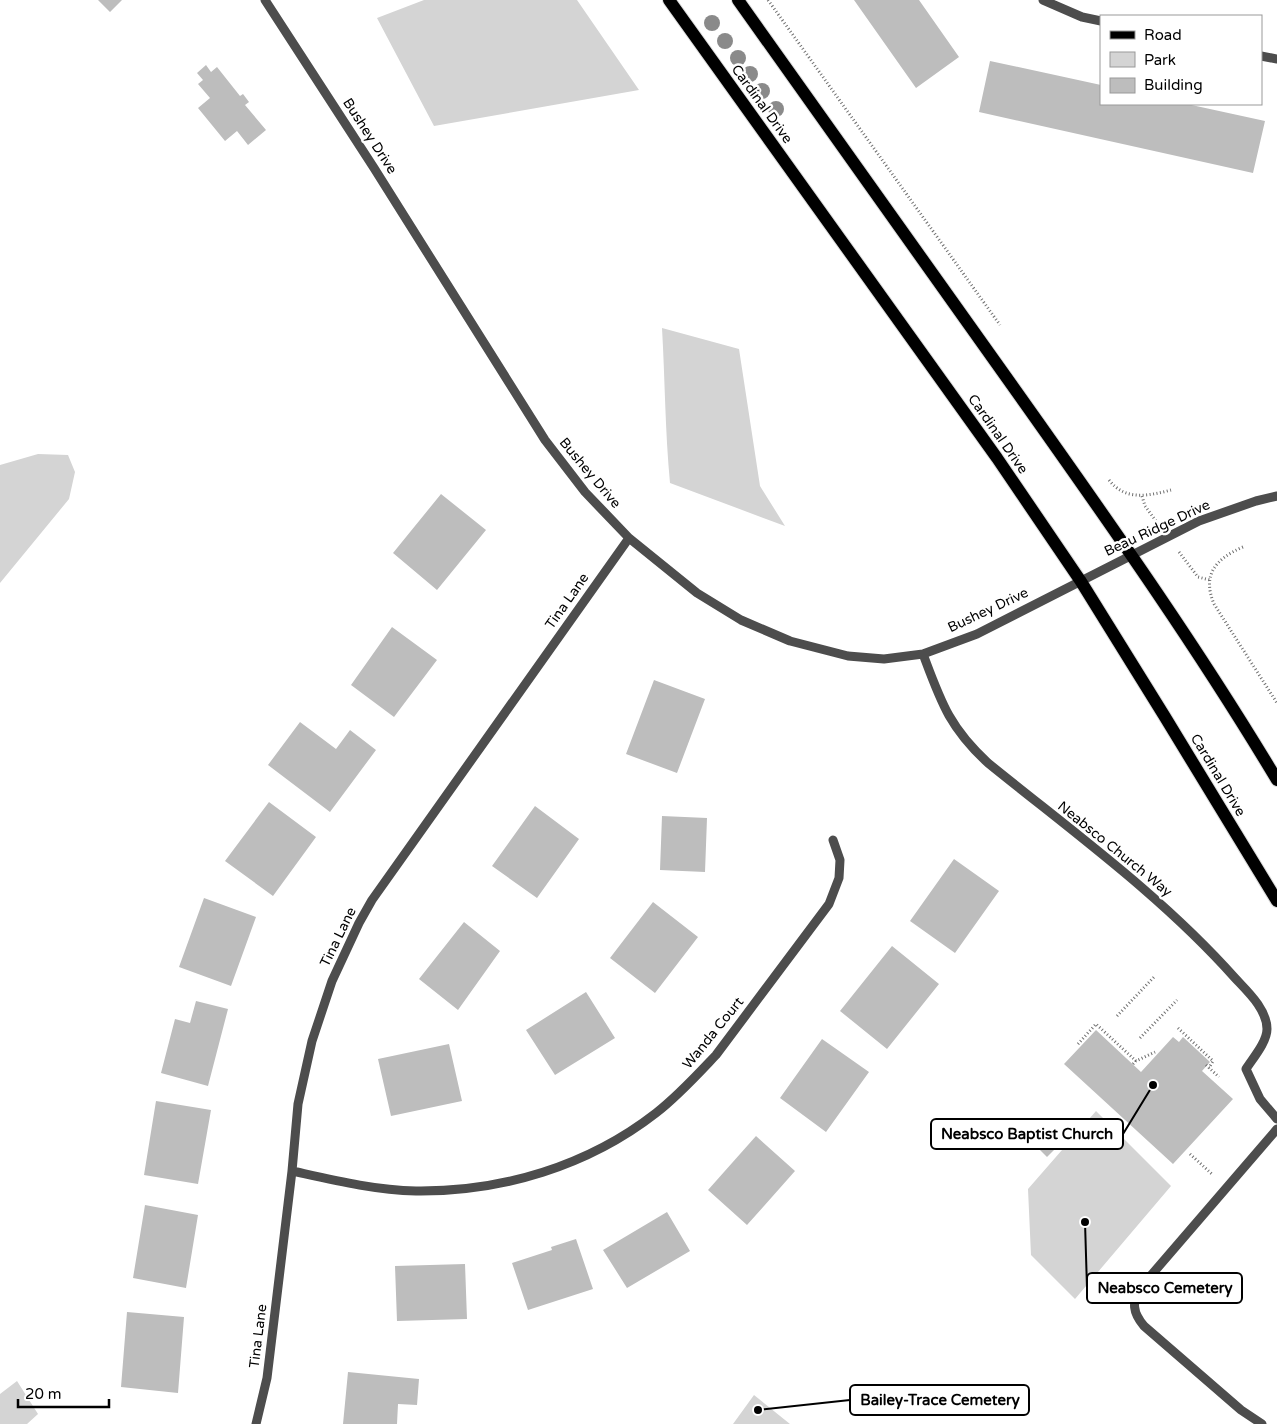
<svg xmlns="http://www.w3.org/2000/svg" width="1277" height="1424" font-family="'Varela Round',sans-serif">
	<rect width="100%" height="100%" fill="#fff"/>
	<path fill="#d4d4d4" d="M424,0H577L639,90L434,126L377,18Z
		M662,328L739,349L760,486L785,526L670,483C665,431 665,380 662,328Z
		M38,454L68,455L75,472L69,499L0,583V465Z
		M1096,1111L1171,1186L1075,1299L1031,1255L1028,1189Z
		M17,1381L38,1414L27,1424H0V1394Z
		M754,1395L790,1424H733Z"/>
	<path fill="#bdbdbd" d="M98,0H122L110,12Z
		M854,0H919L959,57L916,88Z
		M990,61L1101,85V104H1187L1265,121L1253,173L979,112Z
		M206,65L211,72L217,67L240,96L243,94L249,102L245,105L266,130L248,145L237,131L225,141L198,108L210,98L198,84L203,80L197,73Z
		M441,494L486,530L437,590L393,553Z
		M392,627L437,660L394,717L351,685Z
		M654,680L705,699L677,773L626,754Z
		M300,722L336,749L350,730L376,750L330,812L268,765Z
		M269,802L316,837L273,896L225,861Z
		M535,806L579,839L537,898L492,866Z
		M662,816L707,818L705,872L660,870Z
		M954,859L999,891L955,953L910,921Z
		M204,898L256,917L231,986L179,967Z
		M653,902L698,937L655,993L610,958Z
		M464,922L500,951L458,1010L419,979Z
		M892,946L939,984L887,1049L840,1011Z
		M586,992L615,1038L555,1075L526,1030Z
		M196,1001L228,1009L208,1086L161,1073L175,1019L190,1023Z
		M1096,1030L1141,1072L1173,1037L1179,1042L1183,1037L1210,1062L1202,1071L1233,1099L1173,1164L1064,1064Z
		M822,1039L869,1072L826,1132L780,1098Z
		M449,1044L462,1101L391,1116L378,1059Z
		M156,1101L211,1110L198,1184L144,1175Z
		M1044,1123L1063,1141L1047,1157L1029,1139Z
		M756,1136L795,1171L747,1225L708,1190Z
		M145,1205L198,1215L186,1288L133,1278Z
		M667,1212L690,1251L627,1288L603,1250Z
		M576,1239L593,1289L528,1310L512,1263L552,1250L551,1247Z
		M465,1264L467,1319L397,1321L395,1266Z
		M127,1312L184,1317L178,1393L121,1387Z
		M348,1372L419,1379L417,1405L398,1404L397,1424H343Z"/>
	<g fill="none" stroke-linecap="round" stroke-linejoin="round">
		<defs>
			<path id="major" d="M669,0L997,458L1080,580L1165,717L1277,901
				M738,0C836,137 934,274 1031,412C1116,532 1201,653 1277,780"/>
		</defs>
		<use href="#major" stroke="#dbdbdb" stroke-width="14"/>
		<path stroke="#6f6f6f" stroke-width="3" stroke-dasharray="1 2.5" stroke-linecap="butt" d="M768,0L1000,325
			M1109,480C1125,501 1148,496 1171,490
			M1142,496L1145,506L1156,521
			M1243,547C1215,559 1202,575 1214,604L1277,703
			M1179,552L1198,577L1210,580
			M1117,1016L1154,977
			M1178,1028L1213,1061L1209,1068
			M1140,1038L1177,1000
			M1078,1044L1096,1024L1136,1061
			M1133,1064L1136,1061L1155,1052
			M1206,1065L1219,1077
			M1190,1154L1213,1175"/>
		<path stroke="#4d4d4d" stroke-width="9" d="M265,0L374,168L545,440L585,492L629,538L697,593L741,620L790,641L848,656L884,659L923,654L977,634L1199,521L1256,501L1277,496
			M1043,0L1082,17L1101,21
			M1261,56L1277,59
			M923,654C941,702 949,727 988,763C1073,832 1162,896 1235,978C1247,991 1267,1009 1267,1029C1267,1042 1253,1058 1246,1069L1260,1099L1277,1119
			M292,1171C333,1180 374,1190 416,1191C502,1192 588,1166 656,1113C678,1096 697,1075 716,1055L829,904L839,878L840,860L833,840
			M256,1424L267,1378L292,1171L298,1104L312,1041L332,981L359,923L372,900L629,538
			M1262,1424L1241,1410L1144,1326C1133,1313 1131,1302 1141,1287L1277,1129"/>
		<use href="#major" stroke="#000" stroke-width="12"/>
	</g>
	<g fill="#8a8a8a">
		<circle cx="712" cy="23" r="8"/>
		<circle cx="725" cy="41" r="8"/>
		<circle cx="738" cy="58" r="8"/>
		<circle cx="750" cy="74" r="8"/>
		<circle cx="762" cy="91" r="8"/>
		<circle cx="776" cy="109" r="8"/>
	</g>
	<g text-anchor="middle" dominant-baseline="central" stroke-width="5" stroke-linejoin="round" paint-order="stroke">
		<g font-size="14" fill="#000" stroke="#fff">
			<text transform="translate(762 104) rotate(54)">Cardinal Drive</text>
			<text transform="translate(370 136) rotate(57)">Bushey Drive</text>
			<text transform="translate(998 434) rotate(55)">Cardinal Drive</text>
			<text transform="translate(590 473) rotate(50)">Bushey Drive</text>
			<text transform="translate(1157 528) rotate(-25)">Beau Ridge Drive</text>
			<text transform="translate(567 601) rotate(-55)">Tina Lane</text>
			<text transform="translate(988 610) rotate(-25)">Bushey Drive</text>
			<text transform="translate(1218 775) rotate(59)">Cardinal Drive</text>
			<text transform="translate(1115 849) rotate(39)">Neabsco Church Way</text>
			<text transform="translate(338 937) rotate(-64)">Tina Lane</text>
			<text transform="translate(713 1033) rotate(-51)">Wanda Court</text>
			<text transform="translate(258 1336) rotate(-83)">Tina Lane</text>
		</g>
	</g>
	<path fill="none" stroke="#000" stroke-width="2" d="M1153 1085L1123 1134M1085 1222L1087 1288M758 1410L850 1400"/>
	<g fill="#000" stroke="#fff" stroke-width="2">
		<circle cx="1153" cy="1085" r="5"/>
		<circle cx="1085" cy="1222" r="5"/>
		<circle cx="758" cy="1410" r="5"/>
	</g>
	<g fill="#fff" stroke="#000" stroke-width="2">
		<rect x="931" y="1119" width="192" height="30" rx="5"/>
		<rect x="1087" y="1273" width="155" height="30" rx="5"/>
		<rect x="850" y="1385" width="179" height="30" rx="5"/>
	</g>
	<g font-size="15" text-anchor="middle" font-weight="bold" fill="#000">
		<text x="1027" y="1139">Neabsco Baptist Church</text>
		<text x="1165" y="1293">Neabsco Cemetery</text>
		<text x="940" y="1405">Bailey-Trace Cemetery</text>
	</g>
	<rect x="1100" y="15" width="162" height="90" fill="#ffffff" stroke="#999999"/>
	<rect x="1110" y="31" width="25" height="8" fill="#000000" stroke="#999999"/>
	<text x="1144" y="40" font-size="15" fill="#000000">Road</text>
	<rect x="1110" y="52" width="25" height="15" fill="#d4d4d4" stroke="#999999"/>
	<text x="1144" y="65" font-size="15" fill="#000000">Park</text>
	<rect x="1110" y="78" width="25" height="15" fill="#bdbdbd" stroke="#999999"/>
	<text x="1144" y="90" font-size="15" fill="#000000">Building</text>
	<path d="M18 1399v8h91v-8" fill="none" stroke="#000000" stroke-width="2.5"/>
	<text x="25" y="1399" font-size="15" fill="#000000" stroke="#ffffff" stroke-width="4" paint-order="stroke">20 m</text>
</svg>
